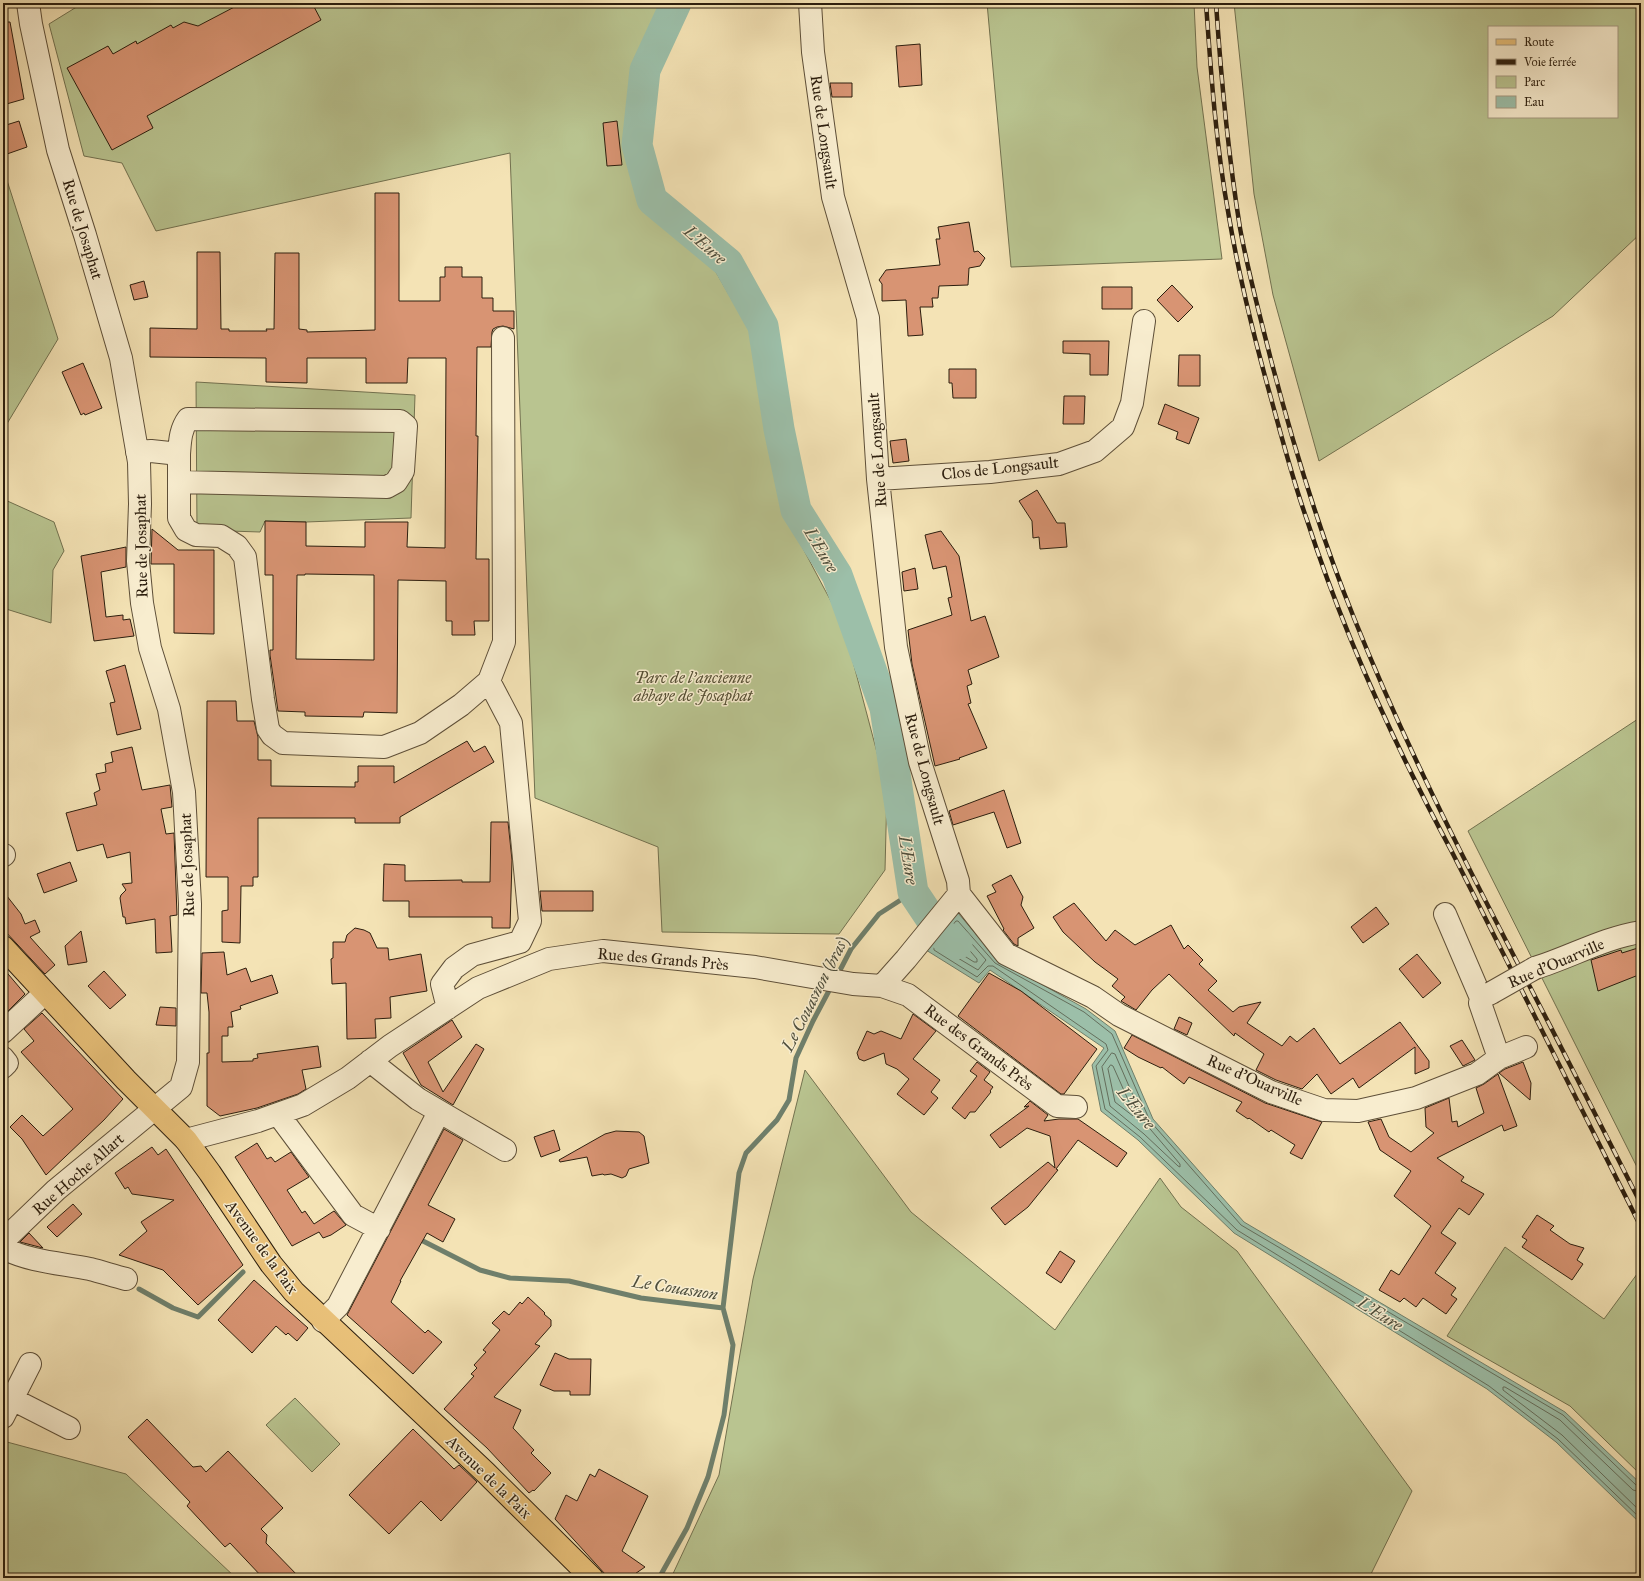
<svg xmlns="http://www.w3.org/2000/svg" width="1644" height="1581" font-family="'IM FELL Great Primer',serif">
	<rect width="100%" height="100%" fill="#f4e3b5"/>
	<filter id="stains"><feTurbulence type="fractalNoise" baseFrequency=".005" numOctaves="4"/><feColorMatrix values="0 0 0 0 .2 0 0 0 0 .09 0 0 0 0 .02 0 0 0 .5 -.17"/></filter>
	<radialGradient id="worn" r=".72"><stop offset=".6" stop-color="#630" stop-opacity="0"/><stop offset="1" stop-color="#630" stop-opacity=".3"/></radialGradient>
	<path fill="#b9c490" stroke="#72714f" fill-rule="evenodd" d="M83,3H666L637,67L630,146L642,203L713,267L753,336L789,522L843,624L887,790L885,870L839,934L662,932L658,847L535,798L510,153L156,231L122,163L84,156L49,24Z
		M987,3H1194L1197,67L1222,259L1011,267Z
		M1234,3H1641V233L1553,316L1319,461L1273,295L1254,194ZM1489,27H1617V117H1489Z
		M3,168L58,339L5,427L3,428Z
		M196,382L415,395L411,518L306,522L265,521L260,532L197,530Z
		M3,499L54,522L64,551L53,570L51,623L3,608Z
		M1641,717V1175L1468,831Z
		M805,1070L911,1212L1055,1330L1160,1178L1181,1207L1237,1251L1412,1491L1369,1578H671L719,1475L753,1279Z
		M1505,1247L1604,1319L1640,1270L1641,1475L1570,1406L1447,1336Z
		M295,1398L340,1444L312,1472L266,1425Z
		M7,1442L126,1474L236,1578H3V1447Z"/>
	<path fill="#9cbfa9" stroke="#6f7f6b" d="M958,913L998,960L1086,1009L1115,1031L1153,1119L1244,1222L1565,1412L1641,1484V1524L1556,1442L1487,1389L1234,1233L1138,1140L1101,1111L1092,1065L1104,1048L990,970L979,983L926,950Z"/>
	<g fill="none" stroke-linecap="round" stroke-linejoin="round">
		<path stroke="#646e5c" stroke-width="1" d="M958,928L986,960L978,970L941,948V946Z
			M956,938H959L977,959V962H974L950,947V945Z
			M1112,1053L1115,1054L1145,1123L1180,1164V1167L1178,1166L1144,1134L1110,1106L1102,1067Z
			M1111,1065L1113,1066L1134,1113L1133,1116L1115,1102L1108,1069Z
			M1641,1487L1637,1486L1563,1415L1241,1225L1150,1121L1112,1034L1084,1012L995,963L958,921H956L934,947V950L977,977L988,966H993L1106,1044L1108,1050L1096,1066L1105,1109L1140,1137L1237,1230L1489,1386L1558,1439L1641,1519
			M1641,1492L1633,1490L1560,1420L1505,1387H1503V1390L1562,1435L1641,1512"/>
		<path stroke="#6f7f6b" stroke-width="5" d="M837,976L851,949L879,914L913,892
			M421,1240L480,1270L510,1278L569,1281L641,1298L723,1308
			M139,1289L173,1308L198,1317L243,1272
			M659,1578L687,1528L708,1477L724,1415L733,1345L723,1308L739,1173L746,1153L777,1120L789,1100L796,1058L813,1021L832,985"/>
		<path stroke="#9cbfa9" stroke-width="31" d="M676,3L645,70L637,145L652,200L728,263L763,326L779,429L796,510L837,575L885,708L913,892L941,934L957,944"/>
	</g>
	<path fill="#d89473" stroke="#2c1e0e" fill-rule="evenodd" d="M242,3H312L321,20L147,116L153,128L112,150L67,68L108,46L113,54L136,41L137,44L171,25L173,28L184,22L198,26Z
		M3,22H10L24,99L3,105Z
		M920,44L922,85L899,87L896,46Z
		M830,83H852V97H832Z
		M19,121L27,147L7,154L3,141V126Z
		M617,121L622,165L607,166L603,123Z
		M375,193H399V301H440V277H445V267H462V277H482V298H493V311H514V329L503,326L497,327L493,329L492,332L491,347H477L476,436H478L476,559H489V621H474L475,635H452V621H446V581L398,580L397,713L364,712L363,717L305,716V712L278,711L270,655V650H273V575H265V521L306,522V546L365,547V522H408L407,547L445,548L446,358H408L407,383H366V358H307V383L266,382V358L150,357V328L197,329V252H220L221,329H229V331H267L266,329H274L275,253H299V329L307,330V332L375,330ZM305,574L374,575V660L296,659L297,575H305Z
		M969,222L974,252L978,251L985,258L980,266L969,268L968,285L939,286L938,298H932L933,307H920L923,335L908,336L906,300L882,301V284L879,280L886,270L940,265L936,239H940L938,227Z
		M144,281L148,297L134,300L130,285Z
		M1172,285L1193,307L1178,322L1157,300Z
		M1102,287H1132V309H1102Z
		M1063,341H1109L1108,375H1090V354L1063,353Z
		M1179,355H1200V386H1178Z
		M83,363L102,408L85,415L84,413L81,415L62,372Z
		M949,369H976V398H953L952,383H949Z
		M1064,396H1085L1084,424H1063Z
		M1165,404L1199,418L1189,444L1176,439L1178,432L1158,424Z
		M906,439L909,461L893,463L890,441Z
		M1037,490L1057,523H1065L1067,547L1040,549L1039,537L1033,538L1032,521L1019,501Z
		M152,529L178,550H214V634L174,633V564H151Z
		M941,531L959,556L971,621L985,616L999,657L968,670L972,684L967,686L971,703L968,704L987,748L959,758L960,759L935,766L912,664L908,630L952,615L948,598L952,597L946,566L933,569L925,535Z
		M126,547V567L101,572L106,617L123,615V620L130,619L134,636L94,641L81,556Z
		M915,568L918,589L904,591L902,572Z
		M125,665L141,729L117,735L110,703L115,702L106,671Z
		M207,701H236L237,721H254L258,737V760H271V786L355,787V782H358V766H394V783L467,741L474,752L485,746L494,762L400,817V823H355V818H258V877H253V886H241L240,943L222,942V911L228,910V877H206Z
		M132,747L142,790L170,785L172,807L161,809L166,834L174,833L177,915L170,916L172,952L156,953L155,919L126,924L125,917H123L120,898L121,895L126,890L122,884L132,883L130,852L107,858L103,844L77,851L66,813L97,805L94,793L100,790L96,774L106,772L105,764L113,762L111,752Z
		M1004,790L1021,843L1007,848L994,812L953,825L949,811Z
		M491,822H508L512,860L510,928H492V917H409V901H383L384,864L405,865V881L462,880V882H490Z
		M70,862L77,881L44,893L37,874Z
		M1011,875L1023,897L1021,905L1034,928L1018,938V946L1014,944L1003,930L1004,929L987,896L996,892L992,885Z
		M3,891L21,914L25,924L35,920L40,932L30,937L55,965L45,974L3,929Z
		M540,891H593V911H542Z
		M1074,903L1106,941L1115,930L1135,945L1171,925L1184,949L1188,945L1203,960L1199,964L1217,981L1208,990L1233,1012L1239,1007L1261,1002L1247,1023L1282,1046L1290,1036L1297,1042L1314,1028L1340,1064L1400,1022L1429,1061V1068L1415,1074V1047L1359,1088L1353,1078L1331,1094L1317,1074L1302,1089L1276,1080L1256,1070L1264,1054L1235,1033L1234,1036L1169,974L1152,990L1136,1010L1121,1001L1125,997L1112,986L1118,979L1095,962L1063,932L1053,917Z
		M1376,907L1389,924L1363,943L1351,927Z
		M355,928L364,930L370,933L377,948H388L389,960L421,954L427,991L390,997L391,1018L375,1019L376,1038L347,1039L346,983L332,984L331,959L333,958V942H345L347,935Z
		M81,931L87,962L68,965L65,946Z
		M1641,947V974L1598,991L1591,960L1621,950L1622,953Z
		M224,952L227,975L246,968L251,982L272,975L278,993L240,1006L241,1009L231,1012L233,1027H228V1036H222V1062L253,1061V1059L258,1058L257,1054L318,1046L321,1067L302,1070L306,1089L298,1094L257,1108L220,1116L207,1106V1053H209V1012L207,993H201L202,953Z
		M1417,954L1441,983L1423,998L1399,969Z
		M3,968L25,994L8,1011L3,1006Z
		M104,971L126,995L110,1009L88,986Z
		M989,973L1021,991L1097,1049L1064,1094H1061L958,1016Z
		M160,1007L176,1008V1026L156,1025Z
		M42,1013L123,1099L104,1120L46,1175L22,1139L10,1127L22,1115L43,1136L73,1109L21,1052L34,1041L24,1029Z
		M913,1014L936,1031L913,1059L940,1080L931,1092L938,1098L924,1115L897,1094L909,1079L897,1069L886,1064L884,1053L864,1061L859,1059L857,1053L867,1031L874,1034L881,1031L901,1039Z
		M1179,1017L1192,1023L1187,1035L1174,1029Z
		M452,1020L462,1037L428,1062L443,1092L476,1044L484,1049L453,1105L421,1085L403,1053Z
		M1132,1035L1265,1103L1322,1122L1302,1159L1290,1153L1295,1145L1271,1130L1269,1132L1249,1118L1248,1119L1236,1111L1242,1102L1189,1077L1184,1084L1162,1067L1161,1068L1138,1057L1124,1048Z
		M1462,1040L1475,1060L1463,1066L1450,1046Z
		M977,1062L990,1072L984,1080L993,1087L990,1091L991,1092L975,1112H970L965,1119L952,1108L977,1076L970,1071Z
		M1523,1062L1531,1083L1530,1100L1499,1073L1505,1069Z
		M1498,1074L1517,1126L1504,1131L1502,1125L1437,1158L1464,1177L1461,1181L1484,1194L1469,1215L1459,1208L1441,1233L1456,1243L1435,1273L1456,1288L1451,1295L1457,1299L1446,1314L1423,1298L1416,1307L1404,1298L1400,1302L1379,1290L1391,1270L1399,1275L1431,1226L1394,1196L1411,1171L1380,1150L1368,1122L1381,1119L1389,1137L1411,1152L1434,1133L1426,1127L1425,1108L1449,1098L1452,1122L1457,1121L1458,1127L1484,1113L1476,1088L1484,1084Z
		M1030,1101L1048,1115L1044,1121L1059,1119H1078L1127,1153L1117,1167L1078,1140L1056,1169L1058,1170L1028,1207L1005,1225L991,1208L1048,1162L1055,1168L1050,1136L1027,1128L1000,1148L990,1135L1029,1106L1024,1107Z
		M444,1129L463,1140L428,1205L455,1219L443,1242L427,1233L400,1281H401L391,1302L425,1333L428,1330L442,1342L413,1374L347,1315Z
		M554,1130L560,1150L541,1157L534,1137Z
		M616,1131L639,1132L644,1136L649,1163L629,1169L626,1176L622,1178L611,1174L604,1175L603,1174L592,1176L587,1157L560,1162L559,1160L605,1134Z
		M257,1143L267,1159L271,1157L275,1162L291,1152L309,1177L287,1190L302,1213L305,1211L314,1224L334,1211L346,1225L331,1235L323,1238L319,1232L292,1246L235,1157Z
		M152,1147L158,1155L166,1149L243,1265L198,1305L163,1270L119,1255L147,1231L141,1222L174,1200L132,1194L128,1187L125,1189L115,1173Z
		M73,1204L82,1214L57,1237L47,1227Z
		M1537,1215L1554,1226L1550,1230L1570,1244L1584,1248L1577,1260L1583,1264L1572,1280L1522,1247L1527,1240L1522,1237Z
		M29,1233L43,1248L20,1242Z
		M1060,1251L1075,1261L1061,1283L1046,1273Z
		M254,1280L308,1328L297,1341L288,1333L286,1335L276,1326L252,1353L218,1320Z
		M528,1297L545,1313L544,1314L551,1320V1326L535,1344L540,1346L494,1397L521,1410L513,1428L534,1450L531,1453L551,1473L534,1491L533,1490L529,1493L487,1448L444,1409L474,1376L471,1374L477,1368L474,1365L486,1352L483,1350L500,1330L492,1323L504,1311L509,1315L520,1302L522,1304Z
		M555,1353L569,1359H591L590,1395H570V1391H554L540,1385Z
		M147,1419L193,1467L201,1466L206,1472L228,1451L283,1508L261,1529L267,1535L266,1543L300,1578H263L230,1543L225,1547L187,1506L190,1502L128,1437Z
		M413,1429L454,1469L459,1465L477,1482L441,1521L421,1501L389,1534L349,1495Z
		M599,1469L648,1496L622,1551L645,1567L629,1578H610L605,1574L555,1519L566,1495L577,1501L590,1474L595,1477Z"/>
	<g fill="none" stroke-linecap="round" stroke-linejoin="round">
		<defs>
			<path id="minor" d="M810,3L813,52L833,197L868,318L878,479L896,647L920,762L958,881L959,894
				M137,452L151,451L179,454V518L186,530L196,535L221,536L237,546L245,557L263,699L268,729L272,735L283,743L384,747L420,733L461,705L489,681
				M878,479L990,472L1059,464L1095,451L1123,427L1132,403L1144,321
				M179,482L387,487L396,482L403,471L406,426L400,421L188,419C180,430 180,442 179,454
				M3,855H4
				M959,894L1006,954L1093,997L1119,1015L1271,1092L1324,1110L1358,1111L1416,1098L1477,1074L1499,1058L1480,1003L1481,998L1491,993
				M1445,914L1481,998
				M1535,968C1571,957 1603,938 1641,932
				M882,986L906,959L959,894
				M448,1008L442,984L454,968L472,955L520,942L530,921L511,723L489,681L504,642L503,338
				M3,1032L45,993
				M3,1058L7,1063L3,1067
				M1499,1058L1526,1047
				M370,1061L418,1099L505,1150
				M278,1114L353,1215L379,1229
				M186,1140L258,1121L303,1105L348,1078L390,1046L478,988L549,959L603,951L755,967L853,984L882,986L908,995L1057,1106L1076,1107
				M3,1241L56,1190L181,1087L188,1062L190,904L184,792L169,709L150,648L142,603L138,561L140,504L139,462L121,358L85,235L58,150L31,24L28,3
				M3,1248C31,1262 60,1263 90,1269C102,1272 114,1276 126,1279
				M323,1321L338,1306L439,1112
				M12,1399L69,1428
				M3,1417L30,1364"/>
			<path id="major" d="M3,947L126,1080L186,1140L210,1173L271,1264L294,1292L486,1473L592,1578"/>
		</defs>
		<use href="#minor" stroke="#5e4f38" stroke-width="24"/>
		<use href="#major" stroke="#2c1e0e" stroke-width="24"/>
		<use href="#minor" stroke="#f8edcf" stroke-width="22"/>
		<use href="#major" stroke="#eac27a" stroke-width="22"/>
		<defs>
			<path id="rail" d="M1206,3C1211,74 1216,146 1229,217C1239,276 1253,333 1269,391C1281,434 1292,478 1307,520C1344,635 1395,746 1452,852L1641,1227
				M1216,3C1221,78 1228,153 1240,228C1248,272 1260,316 1271,360C1294,448 1320,534 1354,618C1397,726 1449,830 1502,933C1549,1023 1595,1113 1641,1204"/>
		</defs>
		<use href="#rail" stroke="#2c1e0e" stroke-width="4.5"/>
		<use href="#rail" stroke="#f8edcf" stroke-width="3" stroke-dasharray="9" stroke-linecap="butt"/>
		<defs>
			<path id="minor-bridge" d="M1491,993L1535,968"/>
		</defs>
		<use href="#minor-bridge" stroke="#5e4f38" stroke-width="24" stroke-linecap="butt"/>
		<use href="#minor-bridge" stroke="#f8edcf" stroke-width="22"/>
	</g>
	<g text-anchor="middle" dominant-baseline="central" stroke-width="3" stroke-linejoin="round" paint-order="stroke">
		<g font-size="16" fill="#2c1e0e" stroke="#f8edcf">
			<text transform="translate(824 132) rotate(82)">Rue de Longsault</text>
			<text transform="translate(83 229) rotate(73)">Rue de Josaphat</text>
			<text transform="translate(877 450) rotate(-94)">Rue de Longsault</text>
			<text transform="translate(1000 468) rotate(-6)">Clos de Longsault</text>
			<text transform="translate(141 546) rotate(-91)">Rue de Josaphat</text>
			<text transform="translate(925 769) rotate(75)">Rue de Longsault</text>
			<text transform="translate(187 865) rotate(-92)">Rue de Josaphat</text>
			<text transform="translate(663 959) rotate(5)">Rue des Grands Près</text>
			<text transform="translate(1556 963) rotate(-23)">Rue d'Ouarville</text>
			<text transform="translate(979 1047) rotate(37)">Rue des Grands Près</text>
			<text transform="translate(1255 1080) rotate(24)">Rue d'Ouarville</text>
			<text transform="translate(78 1174) rotate(-41)">Rue Hoche Allart</text>
			<text transform="translate(262 1247) rotate(54)">Avenue de la Paix</text>
			<text transform="translate(489 1477) rotate(44)">Avenue de la Paix</text>
		</g>
		<g font-size="16" font-style="italic" fill="#565035" stroke="#f8edcf">
			<text x="693" y="677">Parc de l'ancienne<tspan x="693" dy="18">abbaye de Josaphat</tspan></text>
		</g>
		<g font-size="17" font-style="italic" fill="#4e4e3c" stroke="#f8edcf">
			<text transform="translate(705 245) rotate(41)">L'Eure</text>
			<text transform="translate(821 550) rotate(59)">L'Eure</text>
			<text transform="translate(908 860) rotate(81)">L'Eure</text>
			<text transform="translate(815 994) rotate(-63)">Le Couasnon (bras)</text>
			<text transform="translate(1136 1108) rotate(51)">L'Eure</text>
			<text transform="translate(675 1288) rotate(9)">Le Couasnon</text>
			<text transform="translate(1380 1314) rotate(32)">L'Eure</text>
		</g>
	</g>
	<rect width="1644" height="1581" fill="none" stroke="#f4e3b5" stroke-width="16"/>
	<rect x="4" y="4" width="1636" height="1573" fill="none" stroke="#2c1e0e" stroke-width="2"/>
	<rect x="8" y="8" width="1628" height="1565" fill="none" stroke="#2c1e0e"/>
	<rect x="1488" y="26" width="130" height="92" fill="#f8edcf" stroke="#a69a82"/>
	<rect x="1496" y="39" width="20" height="6" fill="#eac27a" stroke="#a69a82"/>
	<text x="1524" y="46" font-size="12" fill="#2c1e0e">Route</text>
	<rect x="1496" y="59" width="20" height="6" fill="#2c1e0e" stroke="#a69a82"/>
	<text x="1524" y="66" font-size="12" fill="#2c1e0e">Voie ferrée</text>
	<rect x="1496" y="76" width="20" height="12" fill="#b9c490" stroke="#a69a82"/>
	<text x="1524" y="86" font-size="12" fill="#2c1e0e">Parc</text>
	<rect x="1496" y="96" width="20" height="12" fill="#9cbfa9" stroke="#a69a82"/>
	<text x="1524" y="106" font-size="12" fill="#2c1e0e">Eau</text>
	<rect width="100%" height="100%" filter="url(#stains)"/>
	<rect width="100%" height="100%" fill="url(#worn)"/>
</svg>
